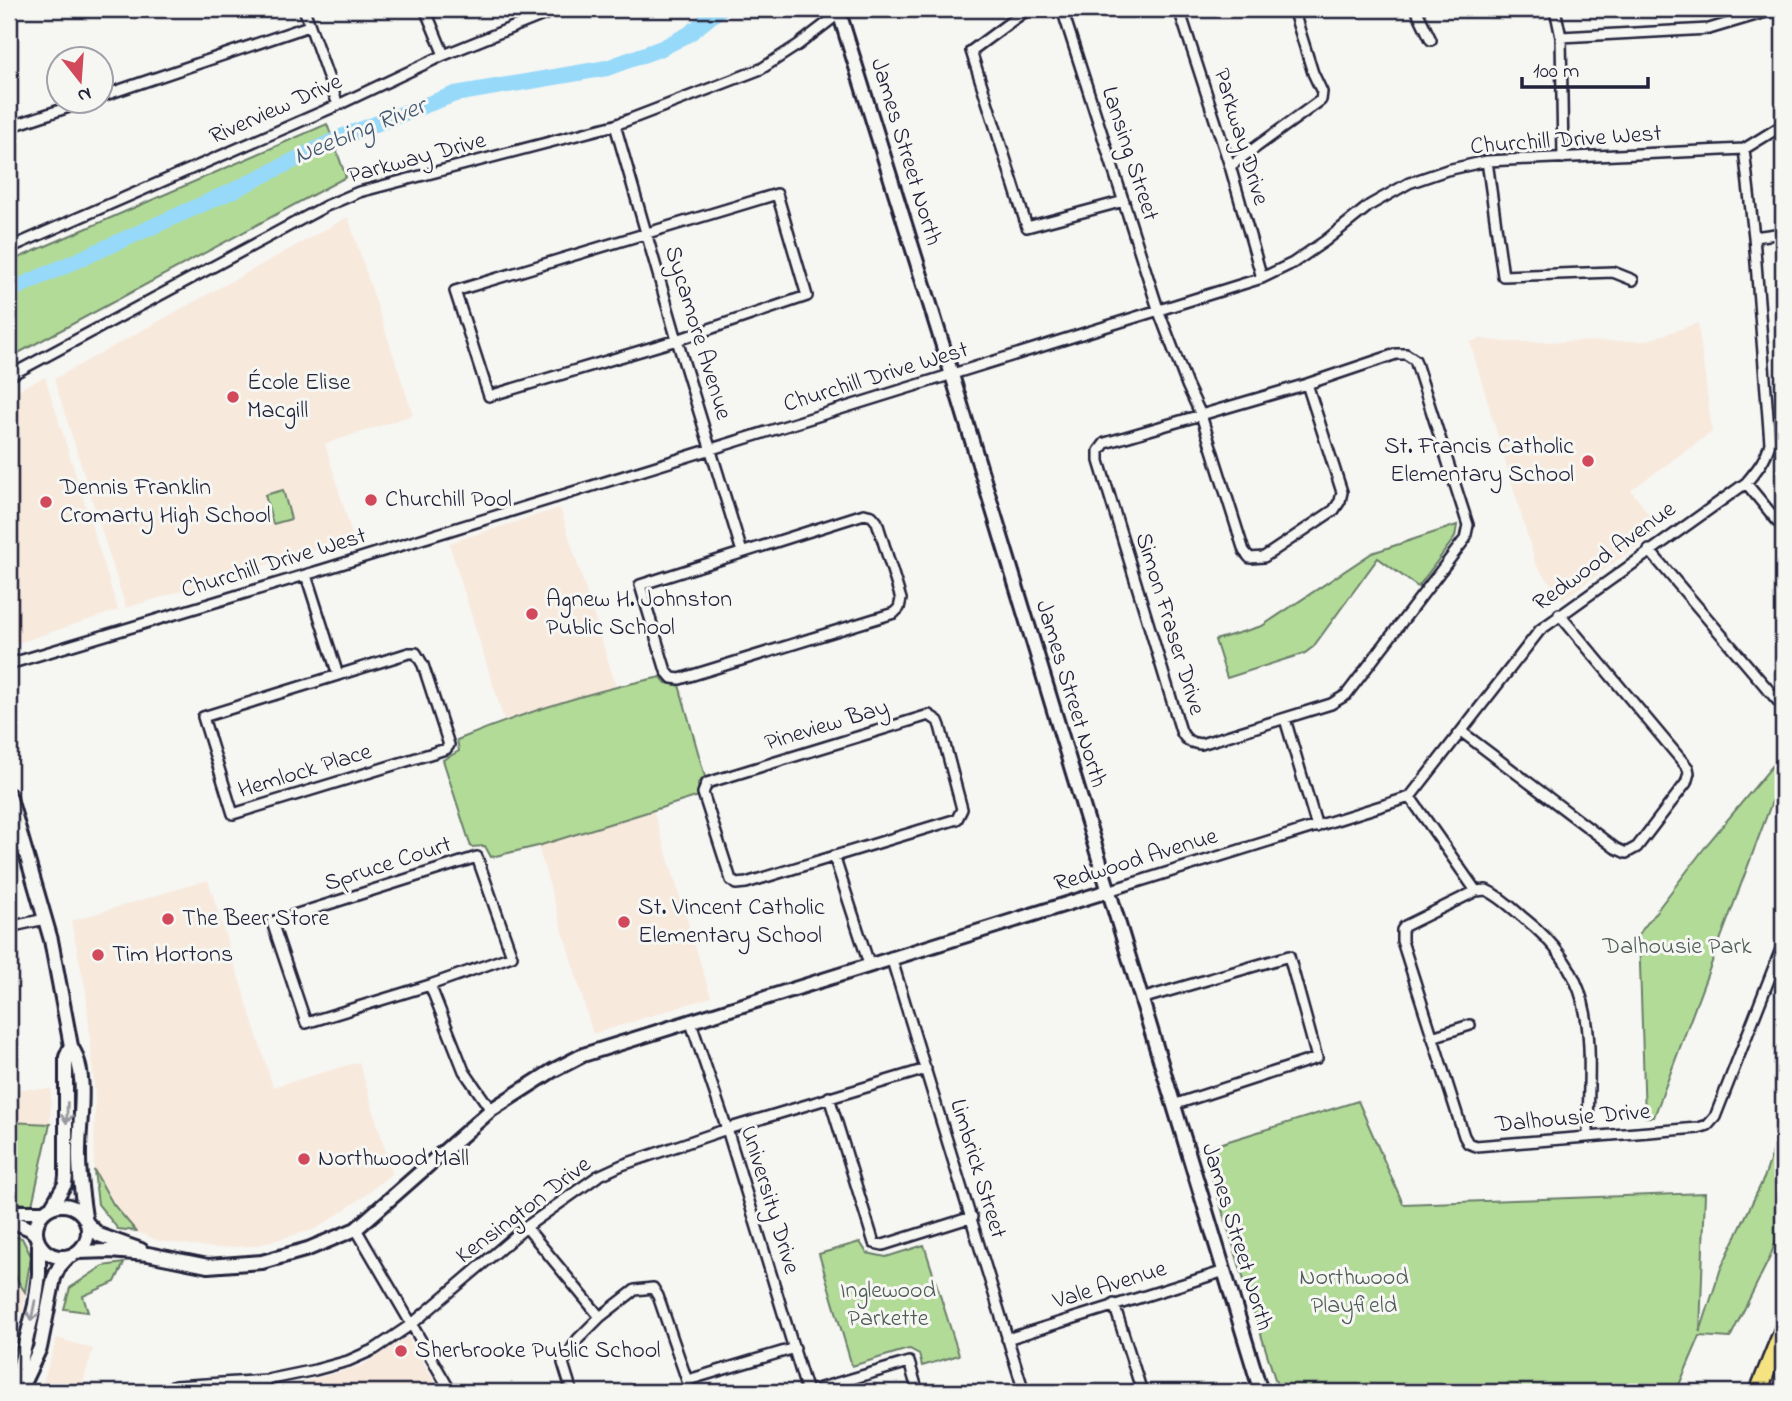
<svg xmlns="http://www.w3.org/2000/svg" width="1792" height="1401" font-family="'Indie Flower',sans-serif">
	<rect width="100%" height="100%" fill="#f6f6f2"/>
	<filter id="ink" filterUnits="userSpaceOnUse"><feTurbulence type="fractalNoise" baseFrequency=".0143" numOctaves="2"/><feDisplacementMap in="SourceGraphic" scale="14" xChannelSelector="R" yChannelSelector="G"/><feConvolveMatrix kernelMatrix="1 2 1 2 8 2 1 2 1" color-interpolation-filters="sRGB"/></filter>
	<g filter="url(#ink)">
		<path fill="#f8e9dd" d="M348,217L413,415L325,444L353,538L126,608L54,379Z
			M1698,323L1712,432L1631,490L1660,530L1563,599L1536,565L1470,342L1481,339L1506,342L1645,341Z
			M45,377L118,610L9,646V394Z
			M560,508L616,686L504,720L449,543Z
			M653,810L711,997L593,1034L538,846Z
			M208,880L273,1087L359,1062L392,1173L363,1197L316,1229L254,1246L215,1248L159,1241L136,1231L113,1204L94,1170L95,1096L86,992L71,921Z
			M9,1089H51L50,1124L9,1122Z
			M9,1267L25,1292L23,1313L9,1309Z
			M408,1337L441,1392H248L278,1389L361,1366Z
			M57,1338L93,1349L80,1392H40Z"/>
		<path fill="#b2db98" stroke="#6a7e6a" stroke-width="2" d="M327,124L346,177L9,358V262Z
			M283,490L291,519L273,524L265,495Z
			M1457,525L1455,537L1418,587L1378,558L1313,647L1305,653L1227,678L1215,640L1262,626L1372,553Z
			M661,677L666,683L679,685L705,777L698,783L699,796L538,846L491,857L485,846L471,847L443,760L459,751L457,740C523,713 591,691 661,677Z
			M1783,753V772L1654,1117H1645L1639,934L1709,842Z
			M1358,1101L1403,1204L1705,1193L1700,1332L1721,1268L1764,1178L1783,1123V1220L1770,1257L1730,1338L1700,1336L1676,1392H1279L1203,1149Z
			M9,1122L50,1124L32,1205L9,1201Z
			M94,1170L113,1204L136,1231L118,1229L98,1204Z
			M9,1235L22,1238L31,1256L25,1292L9,1267Z
			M860,1242L867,1253L886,1257L924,1245L959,1355L922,1366L919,1354L910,1349L905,1350L852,1366L819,1254Z
			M124,1263L115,1282L83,1296L88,1312L64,1309L70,1288L103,1266Z"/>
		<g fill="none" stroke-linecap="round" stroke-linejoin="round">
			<path stroke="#97d9f9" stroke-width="16" d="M9,291L232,191L341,137L455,94L607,68L662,48L689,34L720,9"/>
			<defs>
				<path id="street" d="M304,9L338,105
					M425,9L444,55
					M1028,9L971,51L1027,227L1124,201
					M1062,9L1159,312L1187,385L1201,415L1244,551L1250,558L1264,557L1334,510L1340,501L1342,492L1307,384
					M1179,9L1230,166L1262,278
					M1416,9L1431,40
					M1555,9L1561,37L1563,158
					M1561,37L1709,29L1776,9
					M102,96L309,26
					M615,125L677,340L742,552
					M9,127L84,102
					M1487,161L1503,276L1613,272L1633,280
					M1230,166L1321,100L1322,92L1313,73L1293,9
					M777,194L807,296L677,340L489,396L455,291Z
					M1754,237L1783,233
					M9,248L338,105L444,55L558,9
					M1396,354H1406L1415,360L1468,525L1465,539L1346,695L1331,704L1201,744C1191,743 1186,741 1181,731L1099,461V451L1105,443L1307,384Z
					M9,376L326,206L359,192L615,125L761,69L798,45L845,9
					M1746,483L1783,528
					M864,514L872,516L877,522L901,599L899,608L894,613L680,679L672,678L666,671L640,585Z
					M1649,550L1783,707
					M306,575L338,675
					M409,653H416L423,665L449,745L446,749L233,814L203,717Z
					M9,664L325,569L1262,278L1293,263L1325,241L1370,205L1409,183L1447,170L1487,161L1744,149L1783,125
					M929,715L938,721L940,726L962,809L957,819L746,883L736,884L731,880L703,793L707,783Z
					M1285,719L1317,827
					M1462,732L1615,848L1626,853L1637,847L1686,783L1689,773L1688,768L1559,614
					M1410,797L1476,891
					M834,856L869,964
					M477,857L512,956L430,985L306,1023L272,922Z
					M1108,891L1410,797L1540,630L1746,483C1757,470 1766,459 1770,443L1754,237L1744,149
					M9,927L45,919
					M891,957L1024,1392
					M430,985L464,1071L491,1110
					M1141,999L1289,956L1317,1058L1173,1105
					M690,1020L727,1129L807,1392
					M1432,1037L1470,1025
					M829,1097L874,1243L883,1245L972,1217
					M1588,1137C1588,1047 1604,981 1525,919C1513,909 1500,896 1486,890L1476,891L1405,926L1402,930V941L1464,1136L1468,1143L1476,1146L1698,1128L1708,1125L1715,1117L1783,944
					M526,1227L600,1317
					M356,1229L451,1392
					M1114,1304L1142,1392
					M1007,1339L1225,1271
					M688,1380L795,1348
					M159,1392L175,1386L267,1380L315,1370L348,1361L375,1349L412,1324L526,1227L598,1176L622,1165L727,1129L926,1069
					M572,1392L563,1363L578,1339L600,1317L635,1290L653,1288L658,1296L691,1392
					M807,1392L909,1362L918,1392"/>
				<path id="secondary" d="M838,9L952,375L1261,1392
					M9,795L51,940L71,1046C90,1076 78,1122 79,1157C79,1177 82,1197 85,1217
					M36 1231a26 26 0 1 1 52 0a26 26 0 1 1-52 0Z
					M52,1206L65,1184L66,1176V1057L71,1046
					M9,1212H43
					M9,1220L30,1229L36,1235
					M88,1224L99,1235L141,1250
					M78,1252L109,1251L148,1254L208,1266L262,1262L308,1249L356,1229L491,1110L552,1071L583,1055L1108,891
					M13,1392L35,1305L39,1274V1243
					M19,1392L40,1348L54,1278L59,1267L69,1256"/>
				<path id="highway" d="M1758,1392L1783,1330"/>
			</defs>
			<use href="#street" stroke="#22223b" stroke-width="14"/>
			<use href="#secondary" stroke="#22223b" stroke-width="18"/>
			<use href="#highway" stroke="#22223b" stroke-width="21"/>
			<use href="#street" stroke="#f6f6f2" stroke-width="9"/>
			<use href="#secondary" stroke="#f6f6f2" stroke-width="12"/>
			<use href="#highway" stroke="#f5e382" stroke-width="16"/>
		</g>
		<defs><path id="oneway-shaft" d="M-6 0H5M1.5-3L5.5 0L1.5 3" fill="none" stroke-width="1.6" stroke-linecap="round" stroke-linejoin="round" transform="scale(1.75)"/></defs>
		<g stroke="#9797a0">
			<use href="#oneway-shaft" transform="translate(67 1113) rotate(92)"/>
			<use href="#oneway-shaft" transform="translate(33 1311) rotate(101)"/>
		</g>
	</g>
	<g fill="#d1495b" stroke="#f6f6f2" stroke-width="2.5">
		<circle cx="233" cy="397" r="7"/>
		<circle cx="1588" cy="461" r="7"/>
		<circle cx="371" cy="500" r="7"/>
		<circle cx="46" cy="502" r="7"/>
		<circle cx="532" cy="614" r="7"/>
		<circle cx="168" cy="919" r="7"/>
		<circle cx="624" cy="922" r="7"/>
		<circle cx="98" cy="955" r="7"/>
		<circle cx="304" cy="1159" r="7"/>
		<circle cx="401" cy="1351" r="7"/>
	</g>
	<g text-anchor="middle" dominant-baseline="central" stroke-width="6" stroke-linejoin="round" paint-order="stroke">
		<g font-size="24" fill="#22223b" stroke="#f6f6f2">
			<text transform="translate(276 110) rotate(-24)">Riverview Drive</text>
			<text transform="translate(1240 137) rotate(73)">Parkway Drive</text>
			<text transform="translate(1566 141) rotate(-4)">Churchill Drive West</text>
			<text transform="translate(905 152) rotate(73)">James Street North</text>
			<text transform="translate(1129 154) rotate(72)">Lansing Street</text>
			<text transform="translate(417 159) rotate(-15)">Parkway Drive</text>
			<text transform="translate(697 333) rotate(73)">Sycamore Avenue</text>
			<text transform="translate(876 378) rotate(-17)">Churchill Drive West</text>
			<text transform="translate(1605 557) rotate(-36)">Redwood Avenue</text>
			<text transform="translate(274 564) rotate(-17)">Churchill Drive West</text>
			<text transform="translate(1169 624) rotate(73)">Simon Fraser Drive</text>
			<text transform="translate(1070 694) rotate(73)">James Street North</text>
			<text transform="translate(827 726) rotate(-17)">Pineview Bay</text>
			<text transform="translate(305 772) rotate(-17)">Hemlock Place</text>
			<text transform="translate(1136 861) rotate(-17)">Redwood Avenue</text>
			<text transform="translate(388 865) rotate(-18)">Spruce Court</text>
			<text transform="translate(1573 1119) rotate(-5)">Dalhousie Drive</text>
			<text transform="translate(977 1169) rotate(73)">Limbrick Street</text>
			<text transform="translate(769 1200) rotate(73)">University Drive</text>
			<text transform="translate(524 1211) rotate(-37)">Kensington Drive</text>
			<text transform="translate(1236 1237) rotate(73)">James Street North</text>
			<text transform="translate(1110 1286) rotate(-17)">Vale Avenue</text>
		</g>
		<g font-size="24" fill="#22223b" stroke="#f6f6f2" text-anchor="start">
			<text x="247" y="383">École Elise<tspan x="247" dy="28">Macgill</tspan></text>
			<text x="1574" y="447" text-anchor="end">St. Francis Catholic<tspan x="1574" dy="28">Elementary School</tspan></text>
			<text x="60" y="488">Dennis Franklin<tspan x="60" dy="28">Cromarty High School</tspan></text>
			<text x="385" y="500">Churchill Pool</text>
			<text x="546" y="600">Agnew H. Johnston<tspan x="546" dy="28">Public School</tspan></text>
			<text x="638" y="908">St. Vincent Catholic<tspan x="638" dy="28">Elementary School</tspan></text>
			<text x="182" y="919">The Beer Store</text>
			<text x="112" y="955">Tim Hortons</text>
			<text x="318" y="1159">Northwood Mall</text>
			<text x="415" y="1351">Sherbrooke Public School</text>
		</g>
		<g font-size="24" fill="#4d5a57" stroke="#f6f6f2">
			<text x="1677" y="947">Dalhousie Park</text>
			<text x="1354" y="1278">Northwood<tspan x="1354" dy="28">Playfield</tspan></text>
			<text x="888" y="1291">Inglewood<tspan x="888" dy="28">Parkette</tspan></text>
		</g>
		<g font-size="26" font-style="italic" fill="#455974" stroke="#f6f6f2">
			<text transform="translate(360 132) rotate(-22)">Neebing River</text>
		</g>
	</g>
	<rect width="1792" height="1401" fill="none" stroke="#f6f6f2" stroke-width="35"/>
	<rect x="18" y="18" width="1757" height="1366" fill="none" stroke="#22223b" stroke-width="2.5" filter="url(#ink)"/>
	<g transform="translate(80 80) rotate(163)"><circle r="33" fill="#f6f6f2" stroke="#a1a1a9" stroke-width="2"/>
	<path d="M0-5L12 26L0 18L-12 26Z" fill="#d1495b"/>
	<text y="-10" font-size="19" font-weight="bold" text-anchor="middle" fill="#22223b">N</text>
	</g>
	<path d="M1522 77v10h126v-10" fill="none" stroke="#22223b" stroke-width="3.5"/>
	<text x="1533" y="77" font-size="21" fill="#22223b" stroke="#f6f6f2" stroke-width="5" paint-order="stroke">100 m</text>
</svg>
